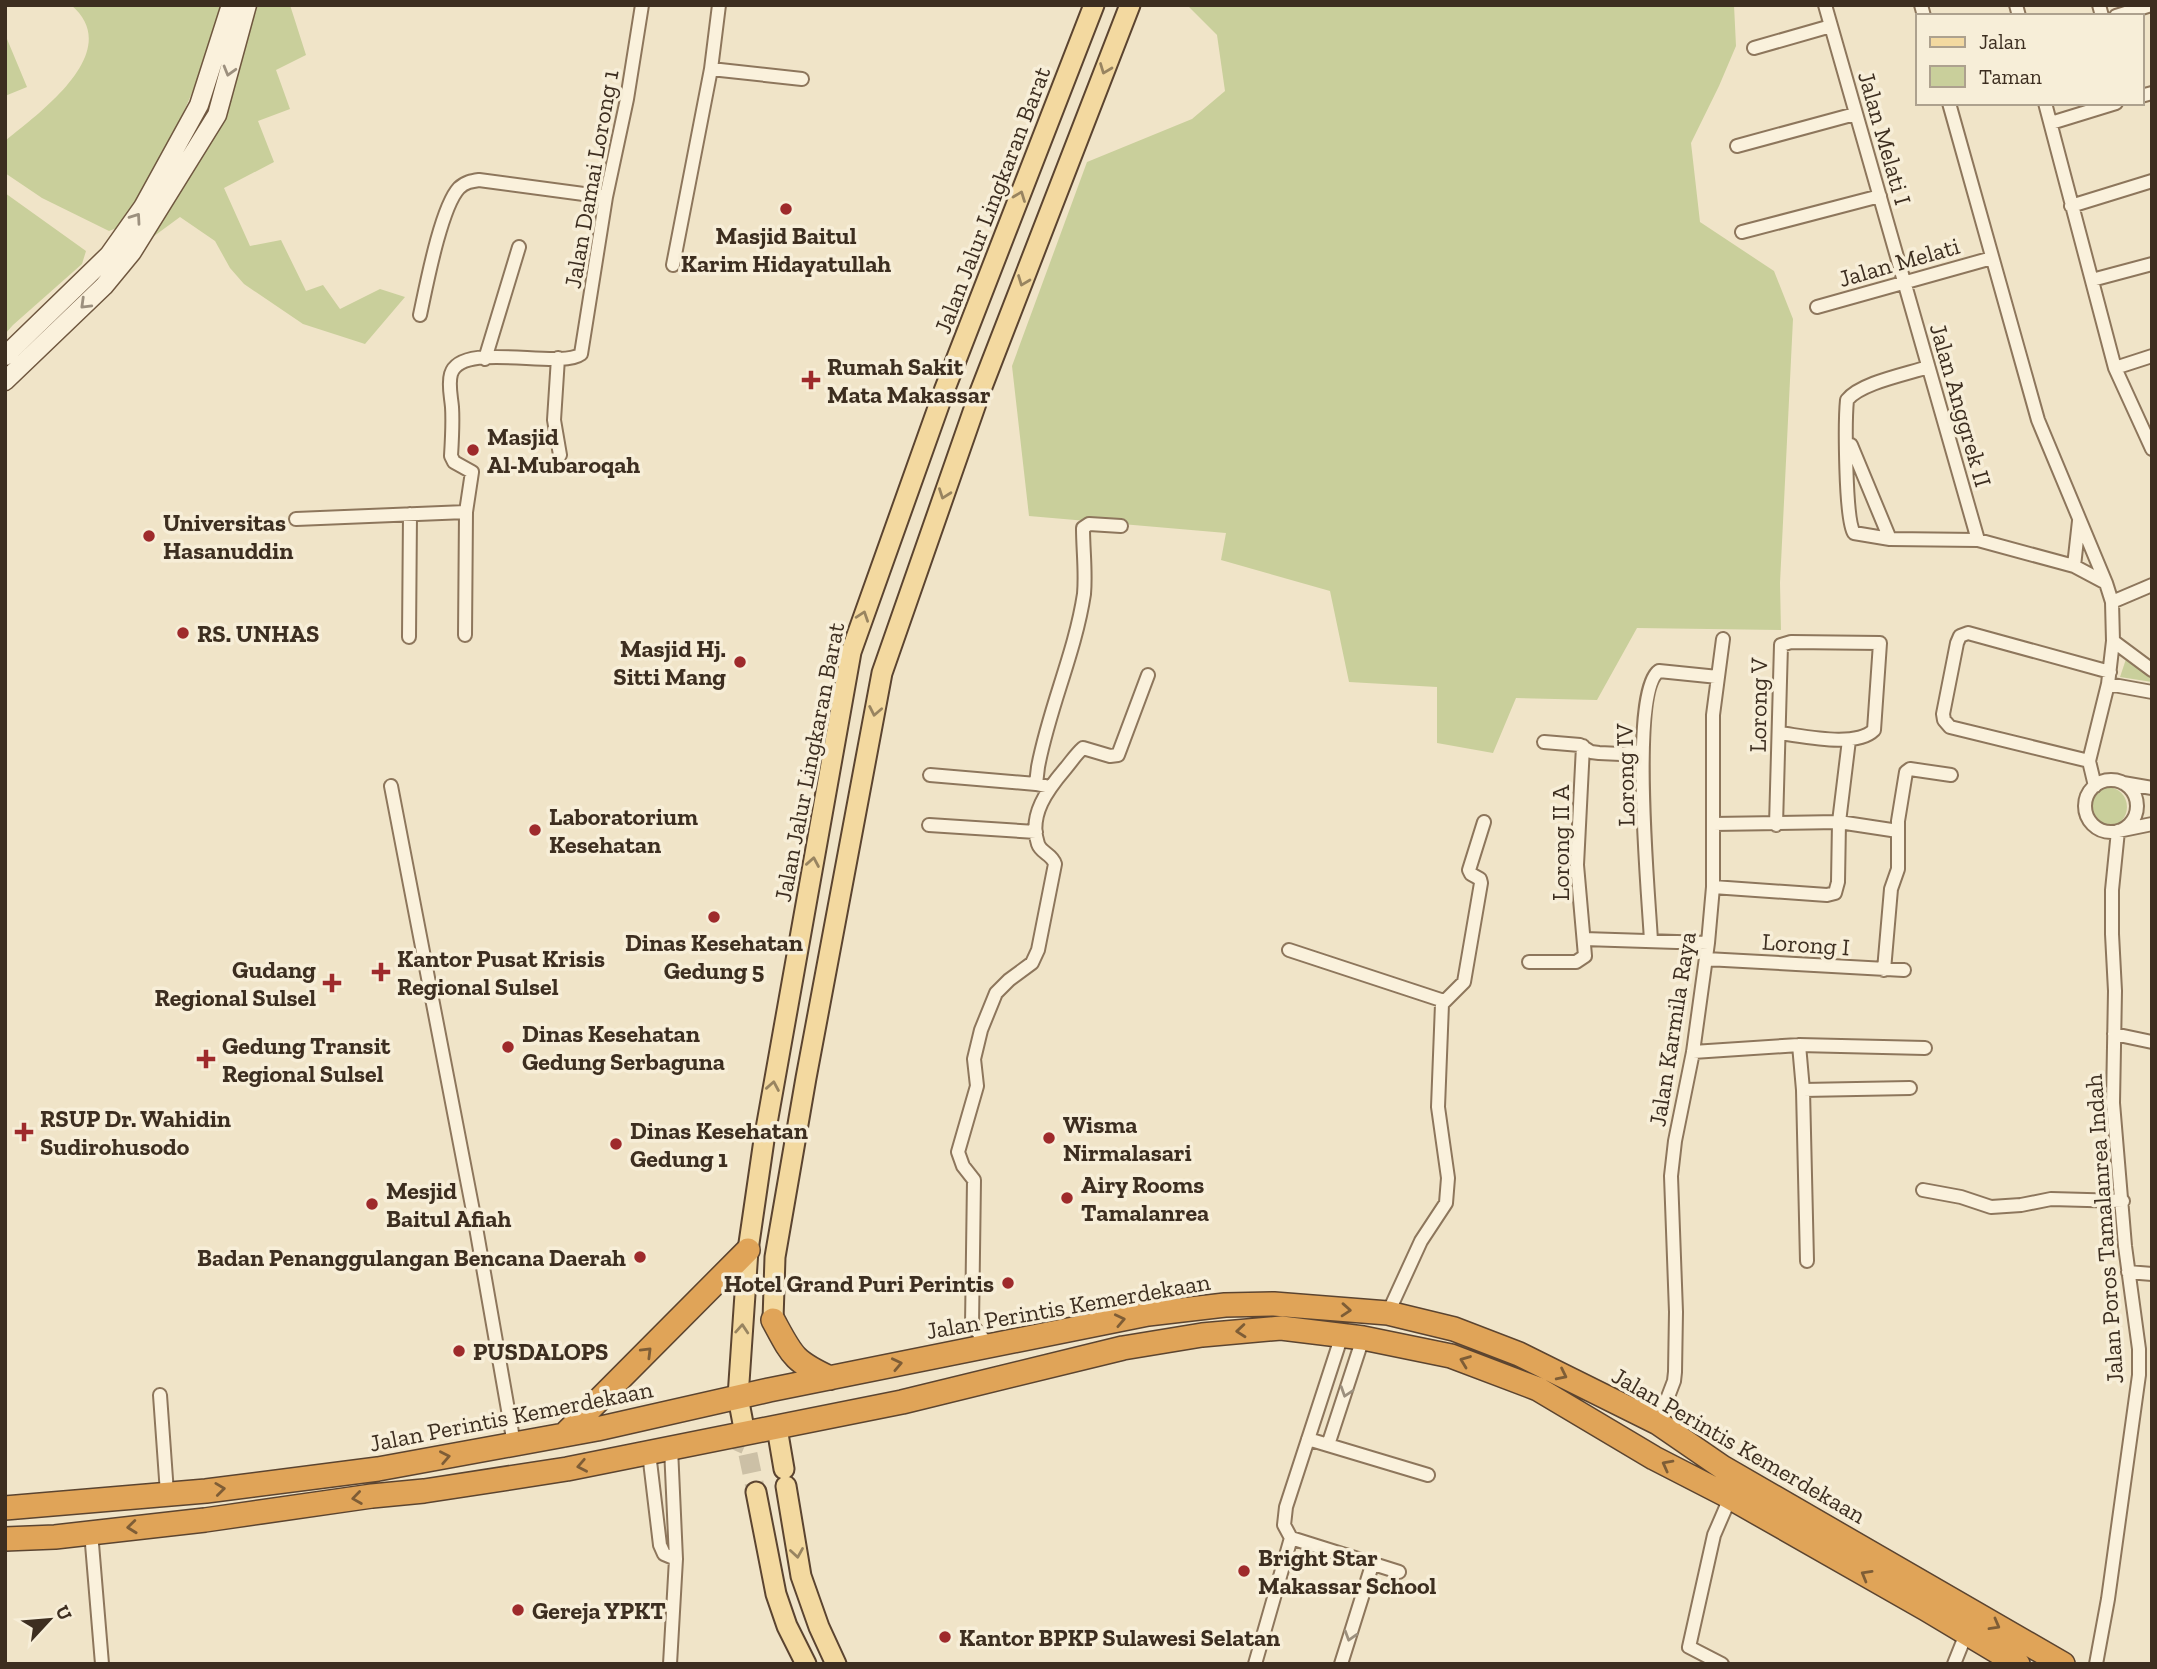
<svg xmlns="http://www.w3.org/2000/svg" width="2157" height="1669" font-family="'Zilla Slab',serif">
	<rect width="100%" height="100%" fill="#f0e4c8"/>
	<path fill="#c9cf9b" d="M71,5H225L208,56L164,157L122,226L109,231L42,198L5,173V141C39,113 126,51 71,5Z
		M236,5H290L306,55L276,70L290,109L258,121L274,162L224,188L250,246L281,240L306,291L323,285L340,309L380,289L405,297L365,344L303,324L244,284L230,268L215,241L180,217L146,242Z
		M1187,5H1734L1736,46L1719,86L1691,143L1700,222L1774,271L1793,319L1780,583L1781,630L1637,628L1597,700L1516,698L1493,753L1437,743V687L1349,682L1330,591L1221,560L1226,533L1029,516L1012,366L1087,162L1192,119L1225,91L1217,35Z
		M7,39L27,87L5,96V40Z
		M5,193L86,251L82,264L13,325L5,334Z
		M2127,656L2152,673V682L2120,677Z
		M2087 807a20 20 0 1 1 40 0a20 20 0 1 1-40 0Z"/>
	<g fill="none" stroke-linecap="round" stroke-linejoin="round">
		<path stroke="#ccc0a6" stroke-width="19" stroke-dasharray="19 10" stroke-linecap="butt" d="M728,1437L746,1445L756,1492"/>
		<defs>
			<path id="street" d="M1825,5L1978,540
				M1921,5L1924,16
				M2016,5L2019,16
				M2099,5L2102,16
				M2116,16L2151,5
				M1754,48L1831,26
				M711,69L802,79
				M2141,96L2152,93
				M1949,103L2038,420L2106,583L2112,602L2113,641L2108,684L2089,761L2095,786
				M2045,103L2115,368L2152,449
				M2051,123L2116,103
				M1737,146L1855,114
				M2071,206L2152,181
				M1742,232L1880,196
				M673,265L711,69L719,5
				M2092,280L2152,264
				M1817,307L1992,258
				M420,315C426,287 441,207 459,188C465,182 472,181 479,180L606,197
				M558,358L554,420L560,455
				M485,359L519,247
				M1928,367C1907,374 1860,383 1847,400C1845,420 1845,519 1854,533L1890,539L1978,540L2074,566L2106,583
				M2115,368L2152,356
				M1851,445L1890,539
				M296,519L466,512L472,472L454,462L451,456C452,440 453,423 452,407C451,396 448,384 451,374C461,340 560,370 581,354L606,197L627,99L642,5
				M2074,566L2079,521
				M2112,602L2152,585
				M465,635L466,512
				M409,637L410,514
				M2113,641L2152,670
				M2108,684L2152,692
				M1544,742L1580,745L1591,752L1599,753L1621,754L1642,751
				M2089,761L1950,727L1944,720L1943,714L1957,643L1960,636L1968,633L2110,672
				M930,775L1036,784
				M2085 806a26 26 0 1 1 52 0a26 26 0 1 1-52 0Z
				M2123,783L2152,788
				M391,786L474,1216L514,1444
				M1050,787L1036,784L1038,767C1049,708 1075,653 1084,594C1086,572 1083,550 1083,528L1089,524L1121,526
				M1713,824L1839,822L1898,831
				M929,825L1036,832
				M1776,825L1781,645L1791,642L1880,643L1874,730C1856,748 1804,736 1779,733
				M1713,887L1827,895L1835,893L1838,882L1839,822L1849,740
				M1584,939L1708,943
				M1651,941C1649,899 1629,691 1659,671L1718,677
				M1289,950L1444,1001
				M1706,959L1904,970
				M1529,962H1576L1585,956L1577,865L1583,746
				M1884,970L1891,889L1898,869V821L1906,772L1910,769L1951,775
				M2114,1034L2152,1042
				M1799,1045L1803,1090L1807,1261
				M1693,1052L1799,1045L1925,1048
				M1803,1090L1910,1088
				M1923,1190L1961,1197L1991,1207L2021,1205L2051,1199L2123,1201
				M2128,1272L2152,1274
				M1388,1313L1421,1241L1446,1203L1448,1178L1438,1107L1442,1004L1464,982L1481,883L1480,879L1471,874L1469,870L1484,822
				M990,1347L972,1325L974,1180L963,1166L958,1152L977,1086L974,1059L981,1030L996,993L1009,980L1032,963L1038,950L1055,864C1052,854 1041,853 1038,844C1028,815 1048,789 1065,769C1071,762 1076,754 1083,748L1110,756L1118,755L1148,675
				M160,1395L167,1493
				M1658,1423L1674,1381L1675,1372L1676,1312L1671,1176L1675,1141L1693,1052L1708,943L1713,887V715L1723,639
				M1308,1439L1428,1475
				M1328,1445L1363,1338
				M649,1453L660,1545L664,1554L676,1559
				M91,1532L102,1664
				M1291,1538L1399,1572
				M670,1664L676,1559L671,1448
				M1255,1664L1291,1538L1284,1525L1286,1507L1342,1335
				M1341,1664L1373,1562
				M1722,1664L1689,1647L1714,1535L1730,1498
				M1954,1664L1966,1634
				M2096,1664L2108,1599L2139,1375V1349L2125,1246L2113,1103L2115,991L2112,934V890L2118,831L2152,824"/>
			<path id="secondary" d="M5,356L109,255L143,207L199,105L231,5
				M5,381L104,286L132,252L217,115L247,5"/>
			<path id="primary" d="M773,1320L775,1257L806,1078L882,673L980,392L1130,5
				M777,1428L784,1469
				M745,1434L738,1397L748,1250L764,1140L851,652L944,391L1094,5
				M786,1486L801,1576L819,1627L836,1664
				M756,1492L776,1594L787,1626L806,1664"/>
			<path id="highway" d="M773,1320C792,1355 793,1361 830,1378
				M564,1435L748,1250
				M5,1508L206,1491L378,1469L597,1429L769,1390L1148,1314L1225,1305L1274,1304L1388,1313L1454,1329L1519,1354L1658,1423L1722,1467L2063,1664
				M5,1539L55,1537L205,1520L372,1496L424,1491L567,1469L902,1402L1123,1348L1202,1335L1281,1328L1363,1338L1451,1356L1538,1389L1654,1458L1724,1494L1926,1609L2018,1664"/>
		</defs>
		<use href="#street" stroke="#8d765c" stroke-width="16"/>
		<use href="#secondary" stroke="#6f573f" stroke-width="21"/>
		<use href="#primary" stroke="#5b4430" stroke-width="23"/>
		<use href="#highway" stroke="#5b4430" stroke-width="26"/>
		<use href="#street" stroke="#faf1dc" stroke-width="12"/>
		<use href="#secondary" stroke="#faf1dc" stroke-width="18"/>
		<use href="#primary" stroke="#f3d9a0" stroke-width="19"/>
		<use href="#highway" stroke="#e0a458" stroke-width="23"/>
	</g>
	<defs><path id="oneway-chevron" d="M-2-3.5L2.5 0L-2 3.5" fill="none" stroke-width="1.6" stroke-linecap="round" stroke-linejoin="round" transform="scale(1.75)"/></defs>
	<g stroke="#988460">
		<use href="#oneway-chevron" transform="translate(1105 69) rotate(111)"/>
		<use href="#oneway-chevron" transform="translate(1020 196) rotate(-69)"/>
		<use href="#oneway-chevron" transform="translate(1023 281) rotate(111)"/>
		<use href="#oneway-chevron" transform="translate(944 494) rotate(110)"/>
		<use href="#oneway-chevron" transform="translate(863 616) rotate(-71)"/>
		<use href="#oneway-chevron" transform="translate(875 711) rotate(101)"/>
		<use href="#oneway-chevron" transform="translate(813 862) rotate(-80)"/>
		<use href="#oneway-chevron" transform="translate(773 1086) rotate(-80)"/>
		<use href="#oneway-chevron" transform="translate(742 1329) rotate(-86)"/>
		<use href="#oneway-chevron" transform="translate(797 1553) rotate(81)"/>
	</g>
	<g stroke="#9c907e">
		<use href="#oneway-chevron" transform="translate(229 71) rotate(106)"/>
		<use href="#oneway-chevron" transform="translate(136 218) rotate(-55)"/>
		<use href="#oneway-chevron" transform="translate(85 304) rotate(136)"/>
		<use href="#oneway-chevron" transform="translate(1346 1392) rotate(108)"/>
		<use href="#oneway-chevron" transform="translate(1350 1636) rotate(107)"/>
	</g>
	<g stroke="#7e5d36">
		<use href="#oneway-chevron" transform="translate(1346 1310) rotate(4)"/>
		<use href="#oneway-chevron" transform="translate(1120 1320) rotate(-12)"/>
		<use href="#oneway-chevron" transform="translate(1241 1331) rotate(175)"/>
		<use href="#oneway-chevron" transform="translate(647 1352) rotate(-45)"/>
		<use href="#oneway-chevron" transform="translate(1465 1361) rotate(-159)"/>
		<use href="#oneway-chevron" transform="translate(897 1364) rotate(-12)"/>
		<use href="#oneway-chevron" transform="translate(1562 1375) rotate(26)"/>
		<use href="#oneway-chevron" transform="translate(445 1457) rotate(-11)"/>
		<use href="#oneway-chevron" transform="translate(1667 1465) rotate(-152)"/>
		<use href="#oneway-chevron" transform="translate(582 1466) rotate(169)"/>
		<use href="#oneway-chevron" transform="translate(220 1489) rotate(-7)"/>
		<use href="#oneway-chevron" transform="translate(357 1498) rotate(172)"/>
		<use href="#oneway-chevron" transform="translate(132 1527) rotate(174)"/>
		<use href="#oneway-chevron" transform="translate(1866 1575) rotate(-150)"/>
		<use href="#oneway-chevron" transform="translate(1995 1625) rotate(29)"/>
	</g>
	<g fill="#9e2a2b" stroke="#f7eed8" stroke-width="2.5">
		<circle cx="786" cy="209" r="7"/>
		<path d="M807.5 369.5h7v7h7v7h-7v7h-7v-7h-7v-7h7z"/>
		<circle cx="473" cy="450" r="7"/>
		<circle cx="149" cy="536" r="7"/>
		<circle cx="183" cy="633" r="7"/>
		<circle cx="740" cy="662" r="7"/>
		<circle cx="535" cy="830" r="7"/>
		<circle cx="714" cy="917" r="7"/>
		<path d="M377.5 961.5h7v7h7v7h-7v7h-7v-7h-7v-7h7z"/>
		<path d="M328.5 972.5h7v7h7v7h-7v7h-7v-7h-7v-7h7z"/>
		<circle cx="508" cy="1047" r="7"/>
		<path d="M202.5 1048.5h7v7h7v7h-7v7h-7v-7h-7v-7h7z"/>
		<path d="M20.5 1121.5h7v7h7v7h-7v7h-7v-7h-7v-7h7z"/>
		<circle cx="1049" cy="1138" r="7"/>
		<circle cx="616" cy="1144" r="7"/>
		<circle cx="1067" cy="1198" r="7"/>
		<circle cx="372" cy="1204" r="7"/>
		<circle cx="640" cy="1257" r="7"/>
		<circle cx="1008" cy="1283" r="7"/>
		<circle cx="459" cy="1351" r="7"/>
		<circle cx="1244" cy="1571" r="7"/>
		<circle cx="518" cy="1610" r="7"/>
		<circle cx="945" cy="1637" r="7"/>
	</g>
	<g text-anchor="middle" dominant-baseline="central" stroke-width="7" stroke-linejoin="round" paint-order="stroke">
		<g font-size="24" fill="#3d2e20" stroke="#f7eed8">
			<text transform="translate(1885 138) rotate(74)">Jalan Melati I</text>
			<text transform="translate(591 179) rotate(-80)">Jalan Damai Lorong 1</text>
			<text transform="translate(992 200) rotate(-69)">Jalan Jalur Lingkaran Barat</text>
			<text transform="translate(1899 262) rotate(-16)">Jalan Melati</text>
			<text transform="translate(1961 405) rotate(74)">Jalan Anggrek II</text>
			<text transform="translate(1758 705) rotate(-89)">Lorong V</text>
			<text transform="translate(809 762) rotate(-79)">Jalan Jalur Lingkaran Barat</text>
			<text transform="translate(1625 775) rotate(-91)">Lorong IV</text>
			<text transform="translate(1560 843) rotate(-90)">Lorong II A</text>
			<text transform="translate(1806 944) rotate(4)">Lorong I</text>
			<text transform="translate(1672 1029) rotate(-81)">Jalan Karmila Raya</text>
			<text transform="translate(2104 1229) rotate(-94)">Jalan Poros Tamalanrea Indah</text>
			<text transform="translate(1068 1306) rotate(-10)">Jalan Perintis Kemerdekaan</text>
			<text transform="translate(511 1416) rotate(-11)">Jalan Perintis Kemerdekaan</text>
			<text transform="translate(1739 1445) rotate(30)">Jalan Perintis Kemerdekaan</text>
		</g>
		<g font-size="24" font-weight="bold" fill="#3d2e20" stroke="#f7eed8" text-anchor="start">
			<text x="786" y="235" text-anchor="middle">Masjid Baitul<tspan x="786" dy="28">Karim Hidayatullah</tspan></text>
			<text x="827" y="366">Rumah Sakit<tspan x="827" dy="28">Mata Makassar</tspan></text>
			<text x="487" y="436">Masjid<tspan x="487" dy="28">Al-Mubaroqah</tspan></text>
			<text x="163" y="522">Universitas<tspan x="163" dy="28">Hasanuddin</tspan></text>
			<text x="197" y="633">RS. UNHAS</text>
			<text x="726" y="648" text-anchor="end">Masjid Hj.<tspan x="726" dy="28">Sitti Mang</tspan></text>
			<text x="549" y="816">Laboratorium<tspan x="549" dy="28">Kesehatan</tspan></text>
			<text x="714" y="942" text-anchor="middle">Dinas Kesehatan<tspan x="714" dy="28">Gedung 5</tspan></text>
			<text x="397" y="958">Kantor Pusat Krisis<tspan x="397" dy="28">Regional Sulsel</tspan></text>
			<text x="316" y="969" text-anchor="end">Gudang<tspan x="316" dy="28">Regional Sulsel</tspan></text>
			<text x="522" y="1033">Dinas Kesehatan<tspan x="522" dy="28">Gedung Serbaguna</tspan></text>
			<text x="222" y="1045">Gedung Transit<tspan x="222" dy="28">Regional Sulsel</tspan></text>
			<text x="40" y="1118">RSUP Dr. Wahidin<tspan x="40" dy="28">Sudirohusodo</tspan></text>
			<text x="1063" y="1124">Wisma<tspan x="1063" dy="28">Nirmalasari</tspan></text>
			<text x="630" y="1130">Dinas Kesehatan<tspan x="630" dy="28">Gedung 1</tspan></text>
			<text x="1081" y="1184">Airy Rooms<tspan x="1081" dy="28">Tamalanrea</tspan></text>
			<text x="386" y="1190">Mesjid<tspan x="386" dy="28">Baitul Afiah</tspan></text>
			<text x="626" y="1257" text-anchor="end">Badan Penanggulangan Bencana Daerah</text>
			<text x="994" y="1283" text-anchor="end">Hotel Grand Puri Perintis</text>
			<text x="473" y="1351">PUSDALOPS</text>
			<text x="1258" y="1557">Bright Star<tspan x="1258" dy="28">Makassar School</tspan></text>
			<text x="532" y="1610">Gereja YPKT</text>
			<text x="959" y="1637">Kantor BPKP Sulawesi Selatan</text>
		</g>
	</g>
	<rect width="2157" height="1669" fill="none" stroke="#3d2e20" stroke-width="14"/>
	<rect x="1916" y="14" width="228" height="91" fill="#f7eed8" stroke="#ada18e" stroke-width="2"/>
	<rect x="1930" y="37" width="35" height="10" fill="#f3d9a0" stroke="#ada18e" stroke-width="2"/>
	<text x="1979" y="49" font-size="21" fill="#3d2e20">Jalan</text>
	<rect x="1930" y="66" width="35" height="21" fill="#c9cf9b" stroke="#ada18e" stroke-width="2"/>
	<text x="1979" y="84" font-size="21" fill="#3d2e20">Taman</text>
	<g transform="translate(49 1620) rotate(64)" stroke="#f7eed8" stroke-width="5" paint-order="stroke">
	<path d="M0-5L12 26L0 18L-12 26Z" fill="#3d2e20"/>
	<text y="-10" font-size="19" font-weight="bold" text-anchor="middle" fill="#3d2e20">U</text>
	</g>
</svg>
